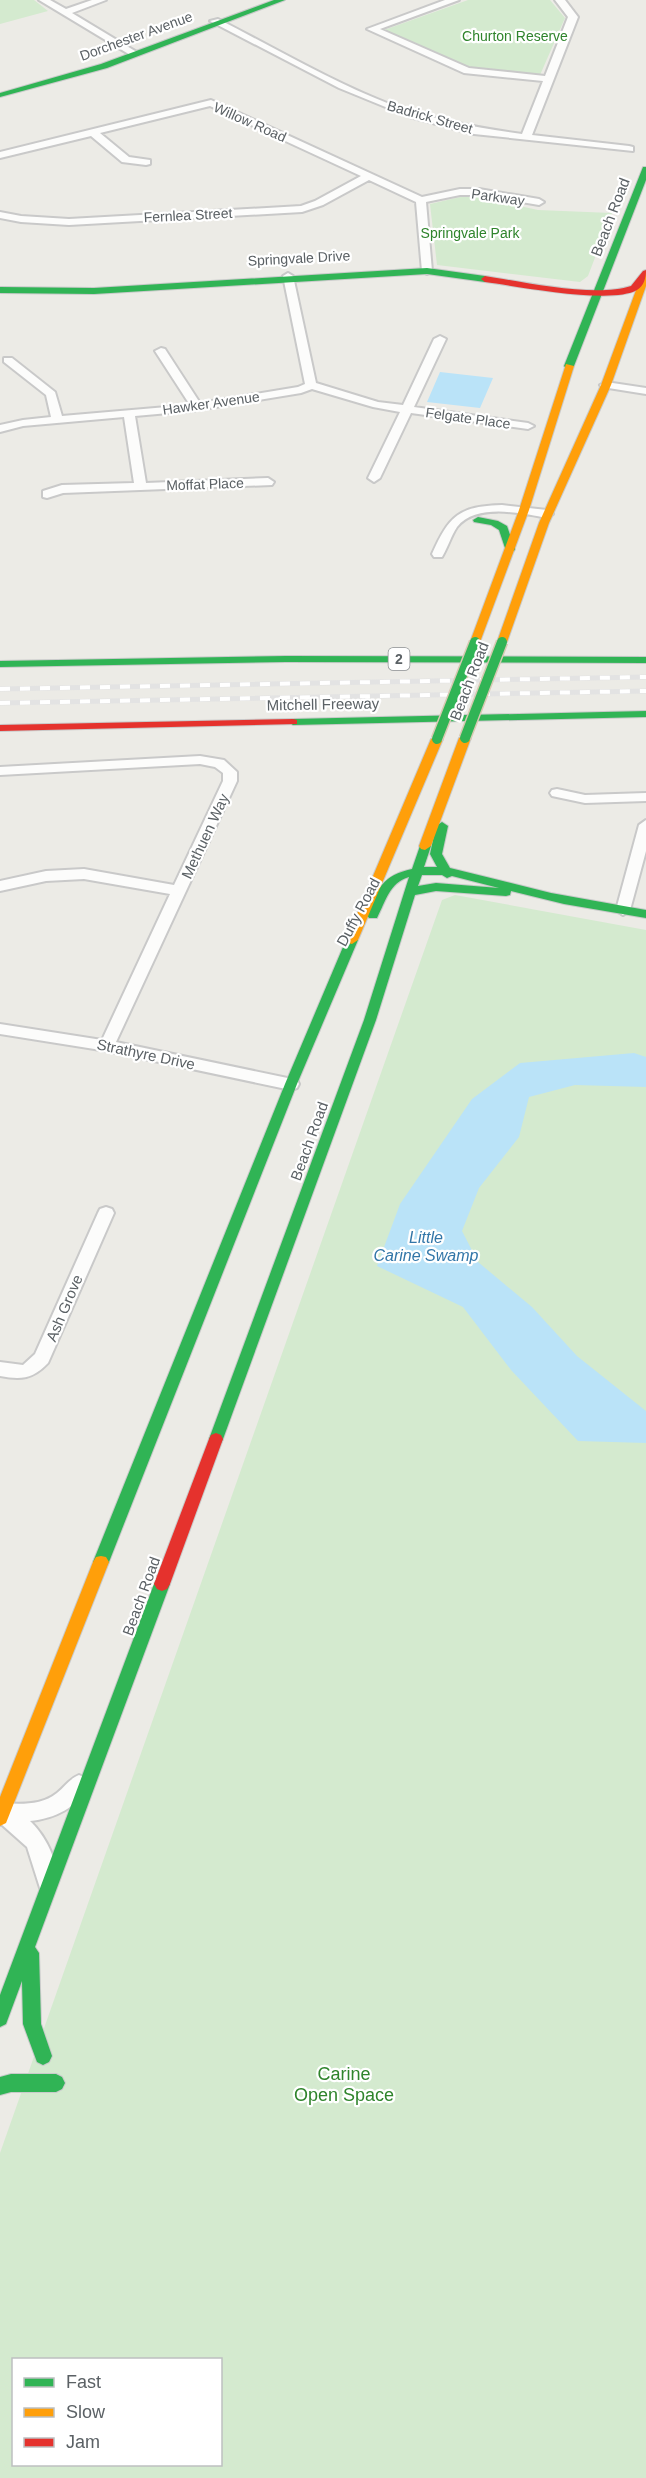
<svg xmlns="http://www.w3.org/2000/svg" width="646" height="2478" font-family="Helvetica,sans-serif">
	<rect width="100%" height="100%" fill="#ecebe6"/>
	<path fill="#d4eacf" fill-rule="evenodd" d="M0,0H34L48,11L0,24Z
		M468,0H550L565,18L540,75L472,68L384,30Z
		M469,195L538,210L612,213L588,276L580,282L437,265L430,204Z
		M455,895L646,930V2478H0V2153L442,900ZM14,2360H220V2464H14Z"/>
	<path fill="#bae3f8" d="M440,372L493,378L480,408L427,402Z
		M634,1053L646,1057V1087L575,1085L529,1097L519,1137L479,1188L462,1231L478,1262L532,1307L577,1356L646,1411V1443L578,1441L511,1370L463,1307L377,1266L400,1204L472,1099L520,1063Z"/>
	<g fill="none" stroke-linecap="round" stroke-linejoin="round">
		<defs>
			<path id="street" d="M39,0H50L66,9L92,0H106L72,13L140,54L132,56Z
				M445,0H459L380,29L469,68L545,76L568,17L555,0H565L578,17L532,135L629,146L633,147V151L474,134L410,117L339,88L210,21L218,19C275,48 332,82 392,105C434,120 478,128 522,134L543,81L464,73L367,29Z
				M211,100L422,197L460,189H479L539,199L544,202L539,205L479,195H460L426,202L432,271L427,274L422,271L416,202L369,180L323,205L302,212L69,225L21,222L0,218V212L21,216L69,219L301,206L315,201L361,176L210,106L100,133L129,157L150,160V164L146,165L122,162L91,136L0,158V152Z
				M288,273L293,276L316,383L378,402L403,405L434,339L440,336L446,339L414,407L528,423L534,426L528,429L411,413L380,478L374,482L368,478L400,412L373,407L312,389L301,393L191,411L135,416L146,483L268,478L274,482L272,485L63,493L47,498L43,497V491L62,485L134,483L124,417L23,426L0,432V425L23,420L51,417L46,395L4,362V358H12L55,392L62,416L190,405L155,351L161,348L165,349L200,403L298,387L305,384L283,276Z
				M606,382L646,388V394L602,387L600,385Z
				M502,505L547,510L553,514L547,518C521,513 476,503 457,527C451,536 448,547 442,557H434L432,554C449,516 459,506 502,505Z
				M200,756L224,760L237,772V781L116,1042L297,1080L299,1084L297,1088L291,1090L107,1051L0,1034V1024L102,1040L170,894L84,879L46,881L0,891V881L46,871L84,869L174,885L223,781V773L215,767L200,764L0,775V767Z
				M557,789L585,795L646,793V801L585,803L552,796L550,793L552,790Z
				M646,820V851L630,910L623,915L616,910L639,825Z
				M106,1207L112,1209L114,1213L48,1363C33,1379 21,1380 0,1376V1362L23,1365L35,1354L98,1213L100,1209Z
				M79,1775L86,1778L89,1784C79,1807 54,1819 30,1821C45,1835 63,1867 54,1888L47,1891L40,1888L27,1847L0,1823V1803C19,1804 41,1806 57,1793C65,1787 69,1779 79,1775Z"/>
			<path id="fast" d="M274,0H285L107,68L0,97V93L101,64Z
				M643,167H646V180L574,366L566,368L564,366Z
				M427,268L485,276L489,279L485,282L427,274L94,294L0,293V287L94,288Z
				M478,517L498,521L507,526L515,549L514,551H506L499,530L491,525L474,522L473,520Z
				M286,656L646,657V663L286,662L0,667V661Z
				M646,711V717L293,725L288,722L293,719Z
				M442,822L448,826L442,854L450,868L551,893L646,910V918L564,904L511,891L510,895L506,896L436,891L415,895L376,1020L223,1439L221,1443L216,1445L211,1443L209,1439L364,1020L409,877C389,883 386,901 377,918H369L367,915C377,889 383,875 412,869L421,843L425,842L431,846L424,867H437L430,854L436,826ZM422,875H442L447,878L452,876L499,888L436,883L418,886Z
				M352,936L358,940L297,1084L109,1562L106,1567L101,1568L96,1567L93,1562L285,1084L346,940Z
				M162,1577L167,1579L170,1584L35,1947L39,1953L41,2024L52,2056L49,2062L43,2065L37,2062L23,2024L22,1981L6,2024L0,2027V1995L154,1584L157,1579Z
				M11,2074H56L62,2077L65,2083L62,2089L56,2092H11L0,2095V2077Z"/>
			<path id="slow" d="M646,271V286L611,385L549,523L507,642L502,645L498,644L497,642L539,523L601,385L642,274Z
				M566,364L574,366L529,510L480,642L475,645L471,644L470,642L519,510Z
				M465,735L471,738L431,846L425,850L421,849L419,846L459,738Z
				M437,736L443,739L358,940L352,944L348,943L346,940L431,739Z
				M101,1556L106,1557L109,1562L8,1818L6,1823L0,1826V1797L93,1562L96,1557Z"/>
			<path id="jam" d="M646,270C646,278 644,286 637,290C611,305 517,286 485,282L481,279L485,276C524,282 595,298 631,286L643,271Z
				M293,719L297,720V724L0,731V725Z
				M216,1433L221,1435L223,1439L170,1584L167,1589L162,1591L157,1589L154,1584L209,1439L211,1435Z"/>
		</defs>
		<use href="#street" stroke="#c9c9c9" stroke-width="4"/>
		<use href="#fast" stroke="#c9caca" stroke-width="2"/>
		<use href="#slow" stroke="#c9caca" stroke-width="2"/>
		<use href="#jam" stroke="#c9caca" stroke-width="2"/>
		<use href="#street" fill="#fcfcfb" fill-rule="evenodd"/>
		<use href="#fast" fill="#30b455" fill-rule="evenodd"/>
		<use href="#slow" fill="#ff9f0a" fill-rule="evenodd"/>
		<use href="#jam" fill="#e5322d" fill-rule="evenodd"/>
		<defs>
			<path id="rail" d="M0,689L646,677
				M0,703L646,691"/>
		</defs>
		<use href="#rail" stroke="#e3e3e3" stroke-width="5"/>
		<use href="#rail" stroke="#fff" stroke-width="4" stroke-dasharray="10" stroke-linecap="butt"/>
		<defs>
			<path id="fast-bridge" d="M465,738L502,642
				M437,739L475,642"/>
		</defs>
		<use href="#fast-bridge" stroke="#d7c9b2" stroke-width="13" stroke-linecap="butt"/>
		<use href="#fast-bridge" stroke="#30b455" stroke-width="10"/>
	</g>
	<g text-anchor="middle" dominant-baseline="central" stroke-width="4.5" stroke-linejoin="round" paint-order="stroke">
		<g font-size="14" fill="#5b6165" stroke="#fff">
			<text transform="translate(136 36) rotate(-20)">Dorchester Avenue</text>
			<text transform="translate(430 117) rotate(16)">Badrick Street</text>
			<text transform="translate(250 122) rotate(24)">Willow Road</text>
			<text transform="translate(498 197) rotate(8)">Parkway</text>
			<text transform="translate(188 215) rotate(-3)">Fernlea Street</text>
			<text transform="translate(299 258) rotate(-3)">Springvale Drive</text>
			<text transform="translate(211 403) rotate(-8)">Hawker Avenue</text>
			<text transform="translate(468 418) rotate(8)">Felgate Place</text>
			<text transform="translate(205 484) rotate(-2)">Moffat Place</text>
		</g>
		<g font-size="14" fill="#2f842c" stroke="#fff">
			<text x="515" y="36">Churton Reserve</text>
			<text x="470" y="233">Springvale Park</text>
		</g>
		<rect fill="#fff" stroke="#8c9093" stroke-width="1.5" x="388.5" y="648" width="21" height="22" rx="4.5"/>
		<g font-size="14" font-weight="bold" fill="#5b6165">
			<text x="399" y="659">2</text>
		</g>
		<g font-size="15" fill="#5b6165" stroke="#fff">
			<text transform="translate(610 217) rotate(-69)">Beach Road</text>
			<text transform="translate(469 681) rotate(-69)">Beach Road</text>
			<text transform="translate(323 704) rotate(-1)">Mitchell Freeway</text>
			<text transform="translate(205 836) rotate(-65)">Methuen Way</text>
			<text transform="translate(358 912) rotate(-62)">Duffy Road</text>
			<text transform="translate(146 1054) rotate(12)">Strathyre Drive</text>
			<text transform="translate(309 1141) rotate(-70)">Beach Road</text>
			<text transform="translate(64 1308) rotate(-67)">Ash Grove</text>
			<text transform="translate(141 1596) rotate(-70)">Beach Road</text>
		</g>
		<g font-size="16" font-style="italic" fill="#3276a8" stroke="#fff">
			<text x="426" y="1237">Little<tspan x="426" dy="18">Carine Swamp</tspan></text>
		</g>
		<g font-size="18" fill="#2f842c" stroke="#fff">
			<text x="344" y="2074">Carine<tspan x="344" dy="21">Open Space</tspan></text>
		</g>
	</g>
	<rect x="12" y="2358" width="210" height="108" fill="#ffffff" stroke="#bdc0c1" stroke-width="1.5"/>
	<rect x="24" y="2378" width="30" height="9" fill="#30b455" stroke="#bdc0c1" stroke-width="1.5"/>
	<text x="66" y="2388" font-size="18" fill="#5b6165">Fast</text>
	<rect x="24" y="2408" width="30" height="9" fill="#ff9f0a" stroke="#bdc0c1" stroke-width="1.5"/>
	<text x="66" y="2418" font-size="18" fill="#5b6165">Slow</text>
	<rect x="24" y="2438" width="30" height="9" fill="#e5322d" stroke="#bdc0c1" stroke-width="1.5"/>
	<text x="66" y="2448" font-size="18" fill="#5b6165">Jam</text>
</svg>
